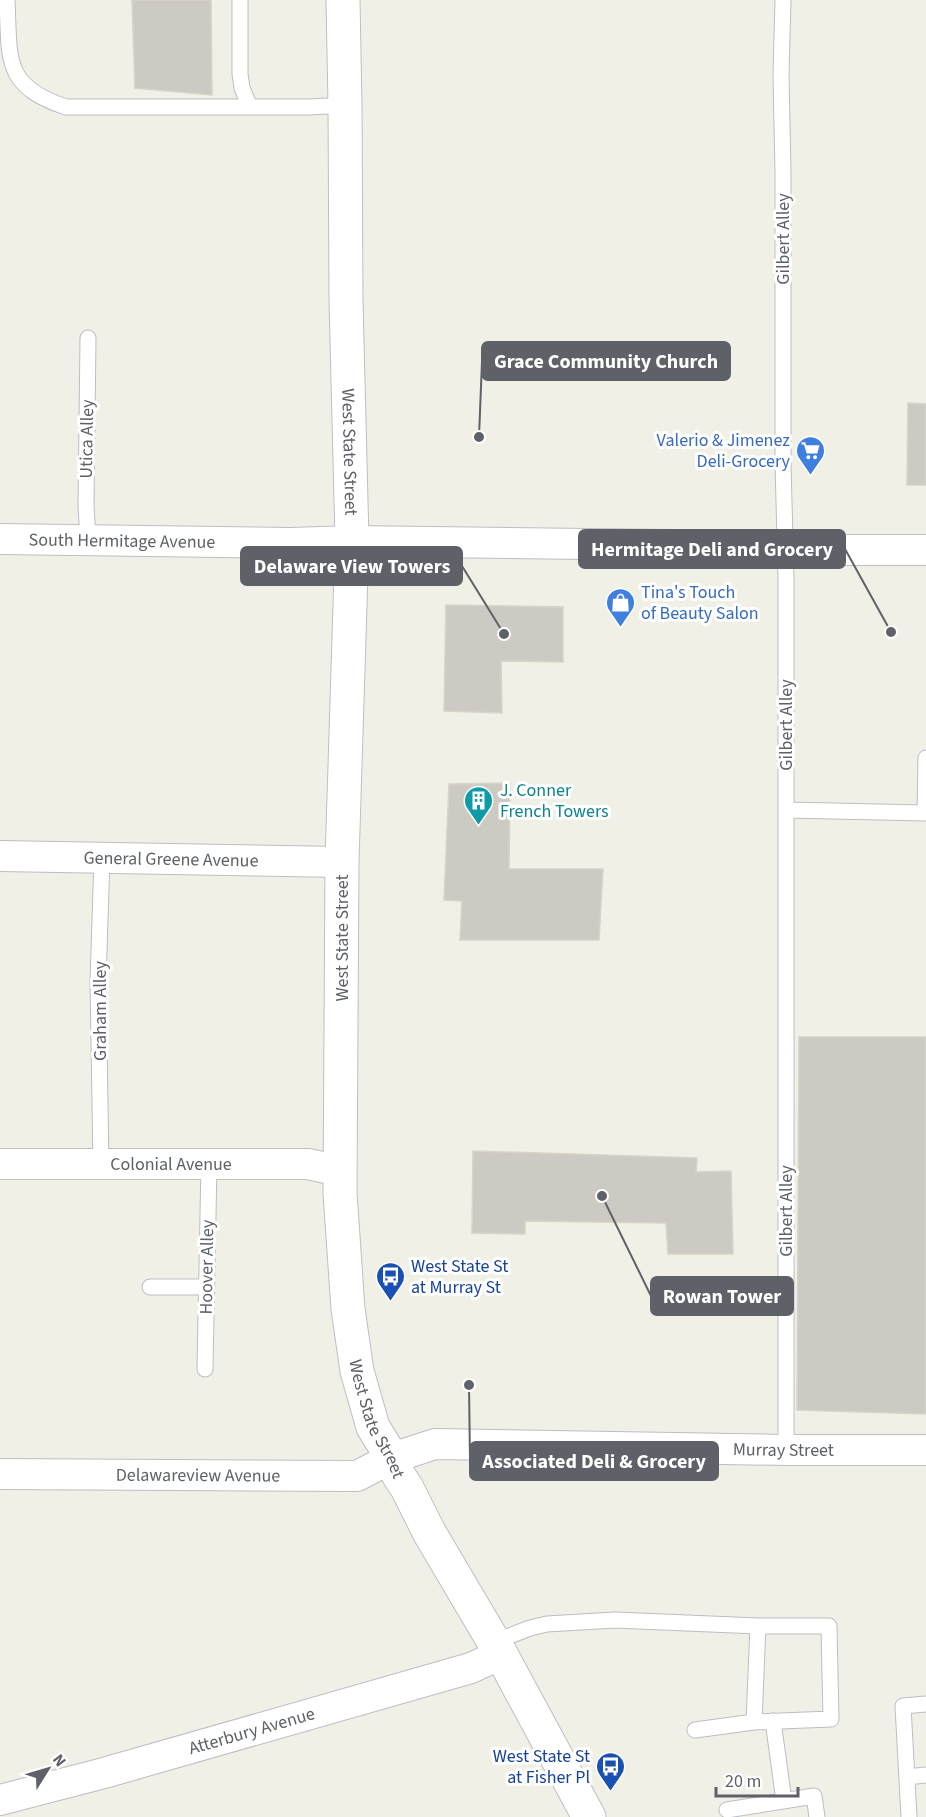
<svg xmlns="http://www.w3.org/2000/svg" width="926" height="1817" font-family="'Source Sans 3',sans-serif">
	<rect width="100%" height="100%" fill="#f1f0e7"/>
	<path fill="#cdcac4" stroke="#d7d3c5" stroke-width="1.5" d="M132,0H211L212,95L135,88Z
		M908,403L926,404V485H907Z
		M446,605L563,607V662L501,661L502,713L444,711Z
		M510,783L509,869H603L599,940H460L462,901L444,900L449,784Z
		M799,1037H926V1414L797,1410Z
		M473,1151L697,1158L696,1172L731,1171L733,1254H668L666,1223L525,1221V1234L472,1233Z"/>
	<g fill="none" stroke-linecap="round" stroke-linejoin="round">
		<defs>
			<path id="lane" d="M7,0C10,58 2,86 66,107H309L345,105
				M240,0V74L242,88L250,107
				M783,0L781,75L783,173V463L786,578V1450
				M88,540L86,506L88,338
				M786,810L926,813
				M925,813L926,758
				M101,1164L98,982L102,858
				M150,1287H207
				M205,1369L209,1164
				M494,1642L530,1628L547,1624L615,1620L758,1626L754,1722L695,1730
				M773,1721L784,1801
				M754,1722L831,1719L829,1626H758
				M907,1777L926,1775
				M727,1810L814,1796L817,1817
				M909,1817L903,1706L926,1704"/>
			<g id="street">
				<path id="s1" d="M0,539L290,543L352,541L671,545L785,550H926"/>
				<path id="s2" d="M0,856L342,862"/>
				<path id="s3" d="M0,1164H308L340,1171"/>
				<path id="s4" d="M0,1474L357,1476L392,1458L435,1444L786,1450H926"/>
				<path id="s5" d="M0,1800L104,1773L471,1668L501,1654"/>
			</g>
			<g id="secondary">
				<path id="s6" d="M343,0L345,105L346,300L352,541L342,862L340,1193L348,1309L357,1371L373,1427L392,1458L399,1476L407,1488L429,1532L501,1654L589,1817"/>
			</g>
		</defs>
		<use href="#lane" stroke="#bbbec3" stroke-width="17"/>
		<use href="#street" stroke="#bbbec3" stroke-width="32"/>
		<use href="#secondary" stroke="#bcbfc5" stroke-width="35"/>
		<use href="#lane" stroke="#fff" stroke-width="15"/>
		<use href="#street" stroke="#fff" stroke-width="30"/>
		<use href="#secondary" stroke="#fff" stroke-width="33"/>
	</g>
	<defs>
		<symbol id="supermarket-pin" viewBox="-11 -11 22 30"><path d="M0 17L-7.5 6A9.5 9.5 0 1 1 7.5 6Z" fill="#3f7fe0" stroke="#fff"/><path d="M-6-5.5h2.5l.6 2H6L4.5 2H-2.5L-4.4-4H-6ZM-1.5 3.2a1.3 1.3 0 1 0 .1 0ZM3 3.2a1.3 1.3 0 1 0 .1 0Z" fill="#fff"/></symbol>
		<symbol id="shop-pin" viewBox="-11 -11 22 30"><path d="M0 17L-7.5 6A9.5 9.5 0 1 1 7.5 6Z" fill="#3f7fe0" stroke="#fff"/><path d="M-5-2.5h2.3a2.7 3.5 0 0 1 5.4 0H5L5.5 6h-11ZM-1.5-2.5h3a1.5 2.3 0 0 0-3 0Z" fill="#fff"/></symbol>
		<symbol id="building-pin" viewBox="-11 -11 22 30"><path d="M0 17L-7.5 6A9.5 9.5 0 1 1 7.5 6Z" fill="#0f9aa8" stroke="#fff"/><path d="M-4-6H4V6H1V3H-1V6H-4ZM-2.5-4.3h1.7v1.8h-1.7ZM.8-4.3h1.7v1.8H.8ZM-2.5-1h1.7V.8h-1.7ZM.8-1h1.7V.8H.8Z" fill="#fff"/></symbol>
		<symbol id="bus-pin" viewBox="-11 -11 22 30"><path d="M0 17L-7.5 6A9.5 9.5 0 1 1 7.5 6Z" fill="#1a4fb4" stroke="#fff"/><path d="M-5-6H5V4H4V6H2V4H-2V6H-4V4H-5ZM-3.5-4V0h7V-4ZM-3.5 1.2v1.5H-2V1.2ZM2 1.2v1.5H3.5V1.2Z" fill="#fff"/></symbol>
	</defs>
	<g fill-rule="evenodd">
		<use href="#supermarket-pin" x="794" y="434" width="33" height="45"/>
		<use href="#shop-pin" x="604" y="586" width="33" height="45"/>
		<use href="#building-pin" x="462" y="784" width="33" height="45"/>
		<use href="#bus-pin" x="374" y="1260" width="33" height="45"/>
		<use href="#bus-pin" x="594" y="1750" width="33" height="45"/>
	</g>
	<g text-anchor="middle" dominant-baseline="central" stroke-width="6" stroke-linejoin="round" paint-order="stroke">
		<g font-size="18" fill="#5e6268" stroke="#fff">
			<text transform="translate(783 239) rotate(-90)">Gilbert Alley</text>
			<text transform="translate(87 439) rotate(-89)">Utica Alley</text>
			<text stroke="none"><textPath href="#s6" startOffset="452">West State Street</textPath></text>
			<text stroke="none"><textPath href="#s1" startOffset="122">South Hermitage Avenue</textPath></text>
			<text transform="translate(786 725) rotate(-90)">Gilbert Alley</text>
			<text stroke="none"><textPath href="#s2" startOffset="171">General Greene Avenue</textPath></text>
			<text transform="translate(342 938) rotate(-90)">West State Street</text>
			<text transform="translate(100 1011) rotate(-90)">Graham Alley</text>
			<text stroke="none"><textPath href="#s3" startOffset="171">Colonial Avenue</textPath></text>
			<text transform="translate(786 1211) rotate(-90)">Gilbert Alley</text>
			<text transform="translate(207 1267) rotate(-89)">Hoover Alley</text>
			<text stroke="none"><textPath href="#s6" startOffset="1424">West State Street</textPath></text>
			<text stroke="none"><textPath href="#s4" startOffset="790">Murray Street</textPath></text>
			<text stroke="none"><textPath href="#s4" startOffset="198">Delawareview Avenue</textPath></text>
			<text stroke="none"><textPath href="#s5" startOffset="261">Atterbury Avenue</textPath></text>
		</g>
		<g font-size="18" fill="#366cbe" stroke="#fff" text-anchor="end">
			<text x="790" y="440">Valerio &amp; Jimenez<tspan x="790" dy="21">Deli-Grocery</tspan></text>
			<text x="641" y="592" text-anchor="start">Tina's Touch<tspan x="641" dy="21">of Beauty Salon</tspan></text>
		</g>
		<g font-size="18" fill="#0d838f" stroke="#fff" text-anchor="start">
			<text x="500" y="790">J. Conner<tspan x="500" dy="21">French Towers</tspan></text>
		</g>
		<g font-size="18" fill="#164399" stroke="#fff" text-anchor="start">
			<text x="411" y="1266">West State St<tspan x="411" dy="21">at Murray St</tspan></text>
			<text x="590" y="1756" text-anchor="end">West State St<tspan x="590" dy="21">at Fisher Pl</tspan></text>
		</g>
	</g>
	<path fill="none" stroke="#5e6268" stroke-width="2" d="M479 437L482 361M891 632L845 549M504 634L462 566M602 1196L651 1296M469 1385L470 1461"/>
	<g fill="#5e6268" stroke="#fff" stroke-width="2">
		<circle cx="479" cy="437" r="6"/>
		<circle cx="891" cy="632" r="6"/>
		<circle cx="504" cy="634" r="6"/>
		<circle cx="602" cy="1196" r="6"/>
		<circle cx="469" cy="1385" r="6"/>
	</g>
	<g fill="#5e6268" stroke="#5e6268" stroke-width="2">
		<rect x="482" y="342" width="248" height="38" rx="6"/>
		<rect x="579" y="530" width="266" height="38" rx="6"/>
		<rect x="241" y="547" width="221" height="38" rx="6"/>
		<rect x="651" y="1277" width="142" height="38" rx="6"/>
		<rect x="470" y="1442" width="248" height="38" rx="6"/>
	</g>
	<g font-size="20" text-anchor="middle" font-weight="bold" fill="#fff">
		<text x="606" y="368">Grace Community Church</text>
		<text x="712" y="556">Hermitage Deli and Grocery</text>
		<text x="352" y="573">Delaware View Towers</text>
		<text x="722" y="1303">Rowan Tower</text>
		<text x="594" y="1468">Associated Deli &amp; Grocery</text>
	</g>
	<g transform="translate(48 1769) rotate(53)" stroke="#ffffff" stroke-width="4.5" paint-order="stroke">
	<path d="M0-4.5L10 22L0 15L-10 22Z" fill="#5e6268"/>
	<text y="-9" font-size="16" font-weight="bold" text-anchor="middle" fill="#5e6268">N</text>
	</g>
	<path d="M716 1787v9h82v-9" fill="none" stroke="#5e6268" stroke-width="3"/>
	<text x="725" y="1787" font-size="18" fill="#5e6268" stroke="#ffffff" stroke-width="4.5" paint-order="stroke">20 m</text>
</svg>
